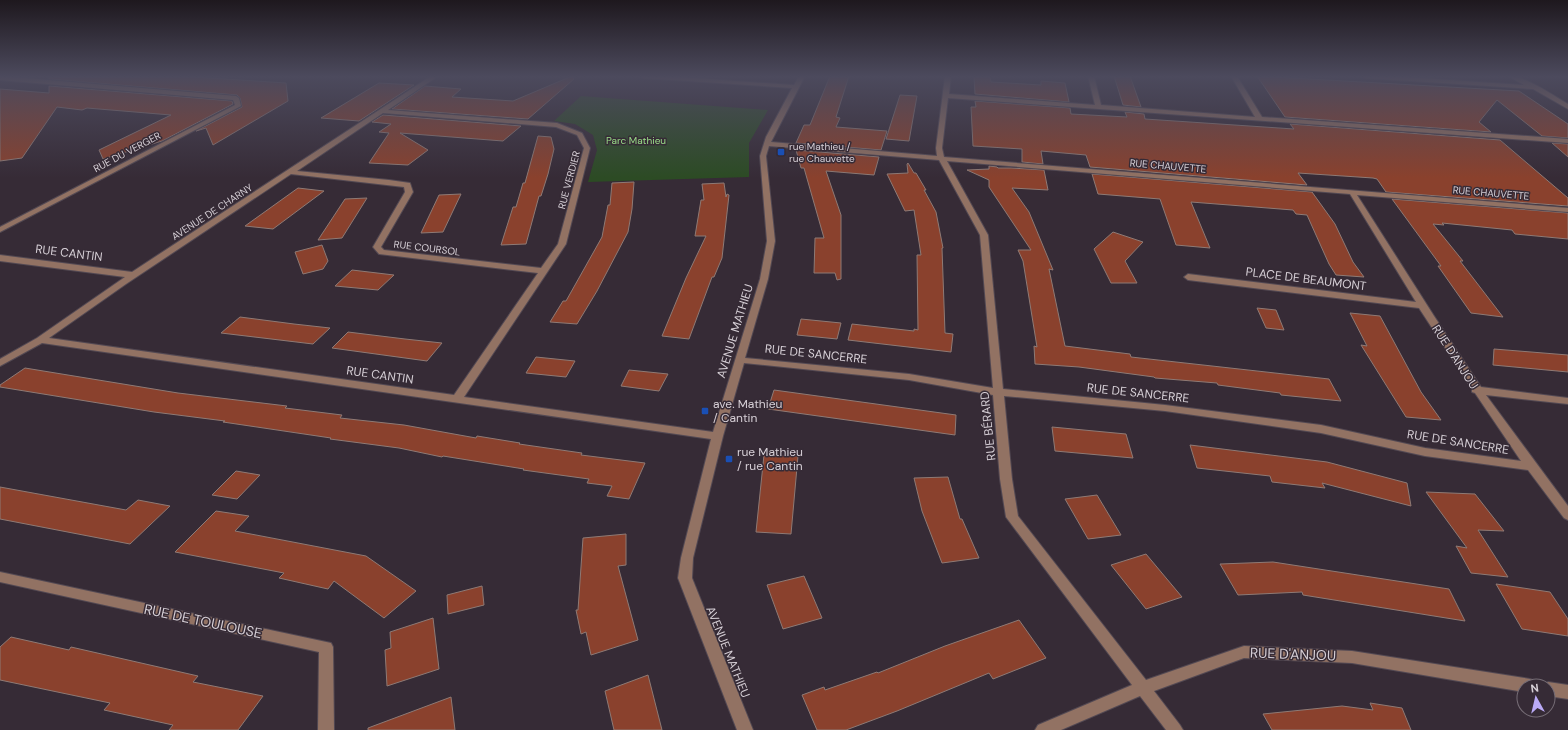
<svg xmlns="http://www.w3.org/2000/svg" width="1568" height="730" font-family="'DM Sans',sans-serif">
	<rect width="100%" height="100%" fill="#362b36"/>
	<path fill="#2c4b24" d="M581,96L768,110L749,143V177L588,182L597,150L593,135L575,124L554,121Z"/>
	<path fill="#8a412d" stroke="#8e7a75" d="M49,76H179L286,83L288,101L213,145L206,128L196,131L242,107L240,98L237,95L49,79Z
		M572,76L574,79L528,119L392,109L425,86L461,89L452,97L513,101Z
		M830,76H849L836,117L840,118L836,127L887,131L881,150L796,143L804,125H810Z
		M974,76H990L991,82L1041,85V81L1065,83L1069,102L975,94Z
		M1114,76H1130L1141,107L1123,105Z
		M1257,76L1519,91L1568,124V138L1542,136L1497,100L1479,122L1491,132L1285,117Z
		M379,83L414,85L359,121L321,118Z
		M49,86L232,101L233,104L162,141L103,159L99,150L171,115L87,108L82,110L57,107L22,158L0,161V89L49,93Z
		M900,95L917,96L909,141L886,139Z
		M975,101L1070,108L1071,114L1127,117L1125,112L1144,114L1145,119L1294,129L1290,124L1500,140L1568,198V206L1386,192L1377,179L1373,178L1298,173L1307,185L1090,167L1086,155L1041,151L1043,164L1022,162V149L973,146L971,107H976Z
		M383,115L521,126L503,141L400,133L428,150L408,165L369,163L389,133L379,132L391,124L372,122Z
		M538,136L551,137L554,149L548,174L541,196H539L526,244L501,245L513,207H516L523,183H525Z
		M1552,143L1568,144V157Z
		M796,150L879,157L874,175L826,171L841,215V279L837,280L835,273H814L815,238H824L804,168H801Z
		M908,163L914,173H916L926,190H924L936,212L943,248H942L945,333L953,334L951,352L848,340L852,324L914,331V329L918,330L917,255H921L914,210L905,211L887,174L908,173L907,164Z
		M989,166L997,167L998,168H1011L1044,170L1048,190L1012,188L1029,212L1053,270L1049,269L1065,346L1130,354L1131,357L1329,379L1341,401L1281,395L1280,393L1218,385L1217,383L1155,378L1154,377L1079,367L1035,364L1034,346L1037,347L1023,261L1018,250H1031L989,187V180L967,170L989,169Z
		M1092,174L1312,192L1335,224L1353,262L1364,277L1336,275L1329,264L1307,215L1296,214L1293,210L1191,202L1210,248L1176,245L1160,199L1098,194Z
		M634,182L632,209L628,232L597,291L577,324L550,322L563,301H566L602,237L608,205H610L612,183Z
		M724,183L726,197L727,194L729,195L722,258L714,277H712L689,339L662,336L686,278L706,236H695L701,200H704L702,184Z
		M298,188L324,191L273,229L245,226Z
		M461,194L443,232L421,233L439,195Z
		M367,198L342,238L318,240L345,199Z
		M1392,199L1568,213V239L1515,234L1512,230L1442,223L1444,225L1433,224L1463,261H1460L1503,317L1471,313L1438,266H1441Z
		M1113,232L1143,242L1125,261L1137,283H1111L1094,249Z
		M322,245L328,261L323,269L303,274L295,252Z
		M352,270L394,275L378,290L335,286Z
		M1257,308L1276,310L1284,330L1266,328Z
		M1350,313L1380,316L1421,392L1441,420L1406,417L1361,345L1367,346Z
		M240,317L294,324L330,328L313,344L221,333Z
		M801,319L841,323L837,339L797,335Z
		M348,332L405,339L442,343L427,361L332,348Z
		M1494,349L1568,355V372L1493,365Z
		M536,357L575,361L566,377L526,373Z
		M25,368L178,393L287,406L285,408L342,415L340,418L404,425L476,438L477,436L520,443L519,444L582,453L581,455L645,463L629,499L607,496L612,486L587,483L589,479L523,470L524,469L443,456L442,457L399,448L330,439L331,438L223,422L225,421L154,412L0,387V385Z
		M629,370L668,374L659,391L621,386Z
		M774,390L956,415L955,435L768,409Z
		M1052,427L1126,434L1133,458L1055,451Z
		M1190,445L1327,462L1407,483L1411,506L1322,483L1325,488L1272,482L1270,476L1197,468Z
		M764,455L798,456L791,534L756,532Z
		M236,471L260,475L237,499L212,495Z
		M948,477L960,519H962L979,558L942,563L922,511L914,478Z
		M0,487L126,510L138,500L170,506L130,544L0,519Z
		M1426,492L1475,494L1504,531L1478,530L1508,577L1471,573L1456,546L1467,548Z
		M1097,495L1121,535L1088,539L1065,499Z
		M216,511L249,516L235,531L366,556L416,591L384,618L334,581L328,589L279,578L284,573L175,552Z
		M626,534V565L618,566L638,640L591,655L586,632L581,634L576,610H578L583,538Z
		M1146,554L1182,597L1146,609L1111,565Z
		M1273,562L1449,589L1465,621L1303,595L1302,592L1238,595L1220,564Z
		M804,576L822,618L783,629L767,585Z
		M1496,584L1550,592L1568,619V636L1522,629Z
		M482,586L484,605L448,614L447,595Z
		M433,618L439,669L387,686L385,650L391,648L390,632Z
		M1019,620L1046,658L993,679L989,673L897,711L846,730H817L802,695L824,687L825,690L877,672L878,673L945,646Z
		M11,637L69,650L71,647L198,676L193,682L263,696L238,730H169L173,725L104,710L110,703L0,680V647Z
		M648,675L662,730H614L605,691Z
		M451,697L455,730H368V728Z
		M1370,703L1402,708L1411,730H1272L1263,714L1342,706L1373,710Z"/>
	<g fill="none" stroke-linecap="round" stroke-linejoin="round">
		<defs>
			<path id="minor" d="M0,76L236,96L239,98L241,106L0,232V227L235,105L233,100L0,80Z
				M431,76H438L388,110L557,123L582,133L590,148L566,244L464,397L713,432L760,279L767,241L760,156L766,137L792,88L643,78L640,76H666L794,85L799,76H805L771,142L937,156L936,148L945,76H951L949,94L1095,105L1088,76H1094L1101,105L1255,117L1231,76H1237L1262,117L1568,139V143L948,98L942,148L944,157L1568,208V212L1357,195L1434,316L1481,387L1568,398V404L1486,395L1568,506V520L1564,518L1528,470L1425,456L1321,433L1165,411L1004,396L1012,479L1018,516L1146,680L1244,646L1352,651L1530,679L1535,681L1537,686H1524V692L1352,663L1244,658L1154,691L1180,725L1183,730H1166L1140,696L1061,730H1035L1038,725L1132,685L1006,517L1000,479L993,395L909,380L744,363L723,436L693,558L692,578L753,730H737L678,578L681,558L711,439L42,343L0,366V359L37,338L125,277L0,261V255L132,272ZM383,113L556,127L577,135L584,148L558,244L541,268L384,250L381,247L413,192L410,183L389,180L297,171ZM769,146L939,160L980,235L993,388L909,374L745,358L768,279L775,241L766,156ZM947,161L1350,194L1416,302L1188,274L1184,277L1188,280L1419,308L1472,389V392L1475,393L1521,461L1425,448L1321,425L1165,405L1003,389L988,235ZM291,174L404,187L405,192L373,247L379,254L538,273L454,395L49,338L126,284Z
				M1362,76H1390L1524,85L1508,76C1526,76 1552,95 1568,104V109L1533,89L1365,78Z
				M0,572L331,643L333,647L334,730H318L319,652L0,582Z
				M1548,682L1568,685V699L1548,696V686H1542Z"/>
		</defs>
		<use href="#minor" stroke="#534953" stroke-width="2"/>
		<use href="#minor" fill="#927263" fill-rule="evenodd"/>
	</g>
	<linearGradient id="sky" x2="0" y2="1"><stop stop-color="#1e181e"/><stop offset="0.43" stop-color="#4c4a5d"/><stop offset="1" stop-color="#4c4a5d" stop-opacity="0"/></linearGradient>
	<rect width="1568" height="178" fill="url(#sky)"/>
	<g fill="#1a4fb4" stroke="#362b36" stroke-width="1.5">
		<rect x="777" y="148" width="8" height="8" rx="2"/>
		<rect x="701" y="407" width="8" height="8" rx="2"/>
		<rect x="725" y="455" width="8" height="8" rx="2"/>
	</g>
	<g text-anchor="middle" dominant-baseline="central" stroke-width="3" stroke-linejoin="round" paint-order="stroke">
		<g font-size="10" fill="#9ade88" stroke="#362b36">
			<text x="636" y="140">Parc Mathieu</text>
		</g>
		<g font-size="10" fill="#d6cfd6" stroke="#362b36" text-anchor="start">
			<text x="789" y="146">rue Mathieu /<tspan x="789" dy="12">rue Chauvette</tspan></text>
		</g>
		<g font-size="10" fill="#d6cfd6" stroke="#362b36">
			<text transform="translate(127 152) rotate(-28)">RUE DU VERGER</text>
			<text transform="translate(1168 166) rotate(5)">RUE CHAUVETTE</text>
			<text transform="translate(569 180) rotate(-75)">RUE VERDIER</text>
			<text transform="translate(1491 193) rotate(5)">RUE CHAUVETTE</text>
			<text transform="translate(212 212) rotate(-33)">AVENUE DE CHARNY</text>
			<text transform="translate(427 248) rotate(7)">RUE COURSOL</text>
		</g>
		<g font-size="12" fill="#d6cfd6" stroke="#362b36">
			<text transform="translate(69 253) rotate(7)">RUE CANTIN</text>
			<text transform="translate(1306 279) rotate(7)">PLACE DE BEAUMONT</text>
			<text transform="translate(735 331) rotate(-73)">AVENUE MATHIEU</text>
			<text transform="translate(816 354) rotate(6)">RUE DE SANCERRE</text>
			<text transform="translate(1455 357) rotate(57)">RUE D'ANJOU</text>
			<text transform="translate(380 375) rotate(8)">RUE CANTIN</text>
			<text transform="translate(1138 393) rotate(6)">RUE DE SANCERRE</text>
			<text transform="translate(988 426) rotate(-96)">RUE BÉRARD</text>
			<text transform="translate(1458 442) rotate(9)">RUE DE SANCERRE</text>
			<text transform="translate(728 652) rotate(68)">AVENUE MATHIEU</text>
		</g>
		<g font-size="12" fill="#d6cfd6" stroke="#362b36" text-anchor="start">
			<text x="713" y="404">ave. Mathieu<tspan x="713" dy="14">/ Cantin</tspan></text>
			<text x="737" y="452">rue Mathieu<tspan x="737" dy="14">/ rue Cantin</tspan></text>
		</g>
		<g font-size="14" fill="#d6cfd6" stroke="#362b36">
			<text transform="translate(203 621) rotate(12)">RUE DE TOULOUSE</text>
			<text transform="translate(1293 654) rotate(2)">RUE D'ANJOU</text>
		</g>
	</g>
	<g transform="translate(1536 698) rotate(352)"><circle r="19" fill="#362b36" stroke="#766d76"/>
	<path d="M0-3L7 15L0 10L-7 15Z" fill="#baaaf6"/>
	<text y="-6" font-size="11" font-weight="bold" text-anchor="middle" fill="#d6cfd6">N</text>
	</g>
</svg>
